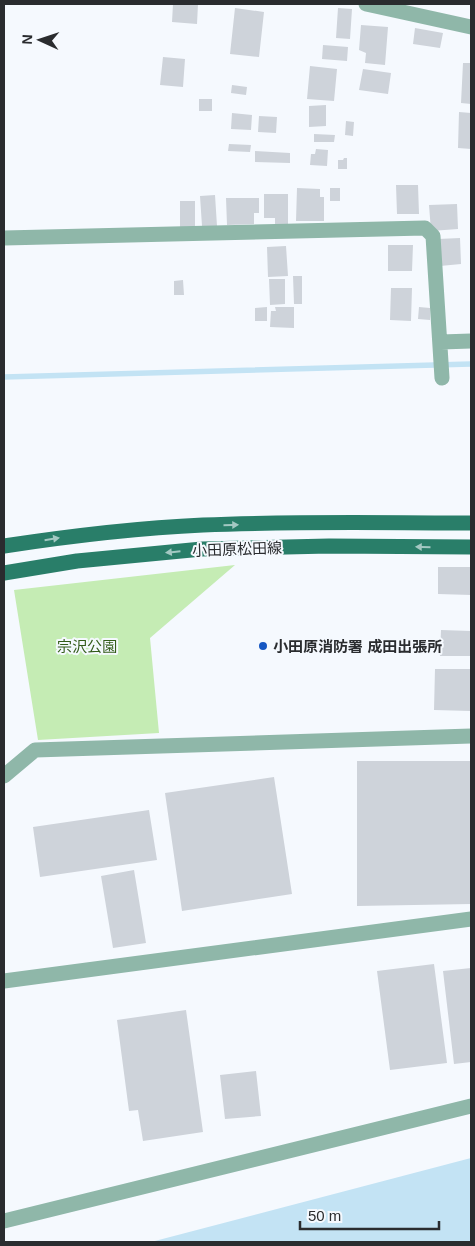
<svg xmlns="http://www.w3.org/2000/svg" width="475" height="1246" font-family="Helvetica,'Noto Sans JP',sans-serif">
	<rect width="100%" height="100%" fill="#f5f9fe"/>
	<path fill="#c5ecb4" d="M235,565L150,638L159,733L38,740L14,590Z"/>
	<path fill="#c3e3f4" d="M471,1158V1242H151Z"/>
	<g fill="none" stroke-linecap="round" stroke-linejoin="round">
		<path stroke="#c3e3f4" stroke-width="5.5" d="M4,377L471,364"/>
	</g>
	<path fill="#ced3da" d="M173,4H198L197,24L172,22Z
		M235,8L264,12L259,57L230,54Z
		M338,8L352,9L350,39L336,38Z
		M361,25L388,27L385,65L365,63L366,53L359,50Z
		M415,28L443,33L440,48L413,44Z
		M323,45L348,47L347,61L322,59Z
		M163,57L185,59L183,87L160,85Z
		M463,63H471V104L461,103Z
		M310,66L337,69L334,101L307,99Z
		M363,69L391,73L388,94L359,90Z
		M232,85L247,87L246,95L231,93Z
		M199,99H212V111H199Z
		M326,105V126L309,127V106Z
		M459,112L471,113V149L458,148Z
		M232,113L252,115L251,130L231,129Z
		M259,116L277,117L276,133L258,132Z
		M346,121L354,122L353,136L345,135Z
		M314,134L335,135L334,142H314Z
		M229,144L251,145L250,152L228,151Z
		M316,149L328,150L327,166L310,165L311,154H315Z
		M255,151L290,153V163L255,162Z
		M344,158H347V169H338V160H343Z
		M396,185H418L419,214H397Z
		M297,188L320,189V197H324V221H296Z
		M330,188H340V201H330Z
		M264,194H288V225H275V218H264Z
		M215,195L217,226H202L200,196Z
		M226,198H259V213H254V224L227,225Z
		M180,201H195V229H180Z
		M457,204L458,229L431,231L429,205Z
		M460,238L461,264L440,266L438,239Z
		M388,245H413L412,271H388Z
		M286,246L288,276L268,277L267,247Z
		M293,276H302V304H294Z
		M269,279H285V304L270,305Z
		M183,280L184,295H174V281Z
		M391,288H412L411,321L390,320Z
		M267,307V321H255V308Z
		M275,307H294V328L270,327L271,311H276Z
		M419,307L430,308V320L418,319Z
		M438,567H471V595L438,594Z
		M441,630L471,631V656H440Z
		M435,669H471V711L434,710Z
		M357,761H471V904L357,906Z
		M274,777L292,894L182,911L165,793Z
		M149,810L157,860L40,877L33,827Z
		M134,870L146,943L113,948L101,876Z
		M434,964L447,1063L390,1070L377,971Z
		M471,968V1062L454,1064L443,971Z
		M186,1010L203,1132L143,1141L138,1110L129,1111L117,1020Z
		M256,1071L261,1116L225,1119L220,1075Z"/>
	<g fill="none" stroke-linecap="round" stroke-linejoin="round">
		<path stroke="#8fb7a9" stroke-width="15" d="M366,4L471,27
			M4,238L425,228L433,236L442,378
			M441,342L471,341
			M4,776L35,750L471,736
			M4,981L471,919
			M4,1221L471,1106"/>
		<path stroke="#297e69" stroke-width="15" d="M4,546C70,536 136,528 203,525C292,521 382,523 471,523
			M4,573L77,561L202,549L329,546L471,547"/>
	</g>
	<defs><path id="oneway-solid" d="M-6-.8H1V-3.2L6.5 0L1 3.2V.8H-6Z" transform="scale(1.25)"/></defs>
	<g fill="#a3c8c2">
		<use href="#oneway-solid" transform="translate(231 525) rotate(-1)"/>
		<use href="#oneway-solid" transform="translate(52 539) rotate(-9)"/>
		<use href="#oneway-solid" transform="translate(423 547) rotate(-179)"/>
		<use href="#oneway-solid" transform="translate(173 552) rotate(174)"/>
	</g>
	<circle fill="#1557c2" stroke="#f5f9fe" stroke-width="2" cx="263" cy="646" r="5"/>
	<g text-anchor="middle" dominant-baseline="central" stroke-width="4" stroke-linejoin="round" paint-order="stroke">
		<g font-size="15" fill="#2a2c2f" stroke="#f5f9fe">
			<text transform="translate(237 549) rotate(-2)">小田原松田線</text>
		</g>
		<g font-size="15" fill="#335c1a" stroke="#f5f9fe">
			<text x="87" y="646">宗沢公園</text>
		</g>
		<g font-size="15" font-weight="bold" fill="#2a2c2f" stroke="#f5f9fe" text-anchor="start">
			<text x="273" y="646">小田原消防署 成田出張所</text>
		</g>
	</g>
	<rect width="475" height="1246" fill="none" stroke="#2a2c2f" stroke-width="10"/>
	<g transform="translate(40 40) rotate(273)" stroke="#f5f9fe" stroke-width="4" paint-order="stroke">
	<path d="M0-4L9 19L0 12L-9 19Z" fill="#2a2c2f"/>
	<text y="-8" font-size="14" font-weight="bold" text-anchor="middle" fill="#2a2c2f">N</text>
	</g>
	<path d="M300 1221v8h139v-8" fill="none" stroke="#2a2c2f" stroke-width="2.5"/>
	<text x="308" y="1221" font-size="15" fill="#2a2c2f" stroke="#f5f9fe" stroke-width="4" paint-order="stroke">50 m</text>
</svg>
